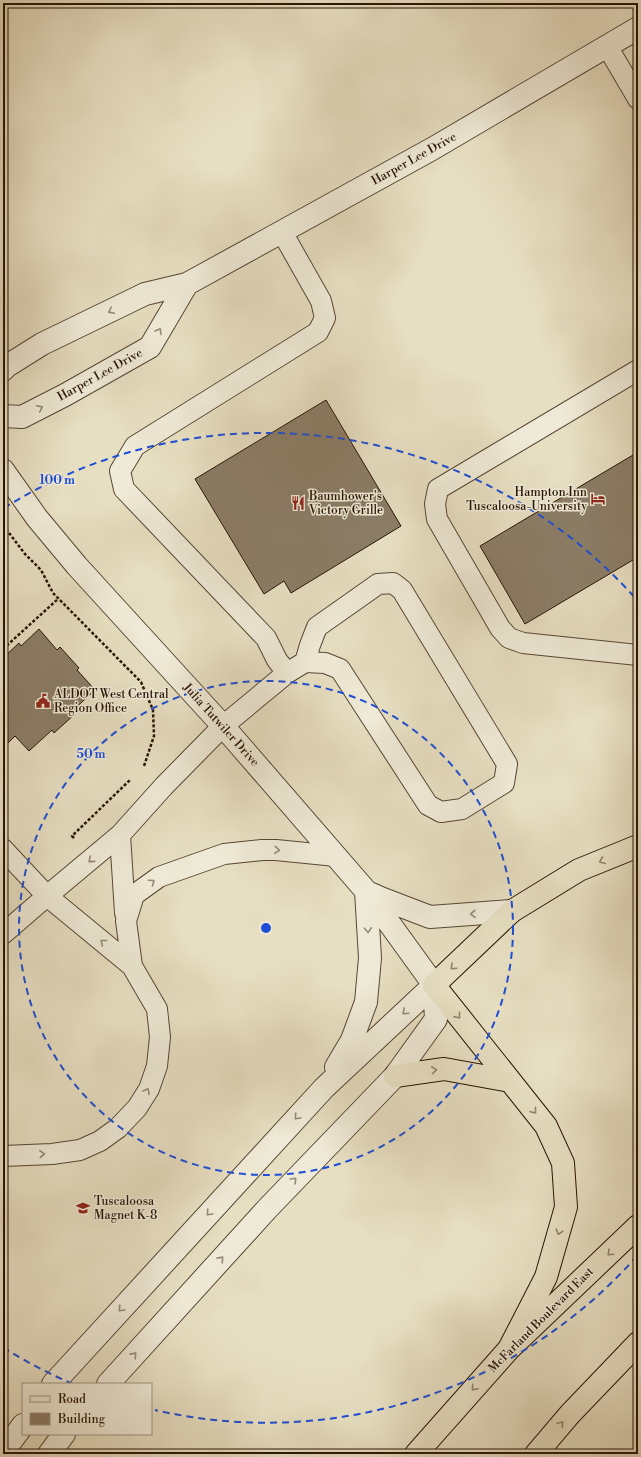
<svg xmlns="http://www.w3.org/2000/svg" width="641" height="1457" font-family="'Libre Bodoni',serif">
	<rect width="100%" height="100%" fill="#e7dfc2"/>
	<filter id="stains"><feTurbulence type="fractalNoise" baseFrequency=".005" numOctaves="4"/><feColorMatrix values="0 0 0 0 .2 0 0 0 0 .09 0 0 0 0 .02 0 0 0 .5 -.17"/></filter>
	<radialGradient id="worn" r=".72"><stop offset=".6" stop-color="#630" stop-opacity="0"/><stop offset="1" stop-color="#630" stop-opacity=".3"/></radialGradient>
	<path fill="#8b7d67" stroke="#271304" d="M326,400L401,526L291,593L284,581L264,594L195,479Z
		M638,452V557L525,624L480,546Z
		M39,629L57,650L60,647L79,668L77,670L95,690L72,711L75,714L54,733L52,730L29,751L15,736L3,748V658L19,643L21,646Z"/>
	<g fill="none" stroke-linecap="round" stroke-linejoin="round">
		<defs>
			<path id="service" d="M607,46L638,99
				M638,370L438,489L435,504L437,519L500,628L509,638L523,643L638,655
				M287,673L305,662L325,663L340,669L428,805L441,812L462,809L504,783L507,764L402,590L393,583L378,584L317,627L310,645L305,662
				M120,835L125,913
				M3,849L47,896L120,835L164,786L223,726L287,673L277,660L266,638L124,489L120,471L135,446L318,332L325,318L321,301L282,232
				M3,934L47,896L132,966L157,1009L160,1037L157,1066L149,1089L137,1108L118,1128L100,1141L80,1150L52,1154L3,1156
				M132,966L126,921L134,895L159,877L224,854L262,850H276L336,856"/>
			<path id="minor" d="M3,370L7,366L42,344L145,294L187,284L432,149L638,28
				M3,416L22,417L65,395L150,347L187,284"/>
			<path id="tertiary" d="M3,470L37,518L77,566L223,726L366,891L434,985
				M367,892L383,899L430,917L512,911
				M336,1067L352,1040L366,1002L370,958L366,891
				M53,1384L324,1088L434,985
				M108,1384L267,1209L395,1076L436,1019L434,985
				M3,1452L23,1425
				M49,1454L64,1434"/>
			<path id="motorway" d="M395,1076L444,1069L510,1081
				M509,1349L546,1277L566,1207L563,1163L546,1126L434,985L512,911L579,870L638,846
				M416,1454L509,1349L638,1226
				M536,1454L570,1414L638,1343"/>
		</defs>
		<use href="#service" stroke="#574634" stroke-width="22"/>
		<use href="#minor" stroke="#574634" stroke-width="24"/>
		<use href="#tertiary" stroke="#574634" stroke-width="24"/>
		<use href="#motorway" stroke="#271304" stroke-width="24"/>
		<path stroke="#271304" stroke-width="2.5" stroke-dasharray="3 2" stroke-linecap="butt" d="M3,525L25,554L41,570L53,593L141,682L153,710L154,736L144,766
			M3,649L59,598
			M3,738L6,741
			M74,838L72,836L131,779"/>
		<use href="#service" stroke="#efead7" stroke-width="20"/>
		<use href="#minor" stroke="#efead7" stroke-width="22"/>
		<use href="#tertiary" stroke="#efead7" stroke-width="22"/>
		<use href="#motorway" stroke="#e7dfc2" stroke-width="22"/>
	</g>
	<defs><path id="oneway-chevron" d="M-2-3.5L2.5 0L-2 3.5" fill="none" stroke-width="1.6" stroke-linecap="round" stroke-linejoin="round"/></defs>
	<g stroke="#958978">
		<use href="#oneway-chevron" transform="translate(111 311) rotate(154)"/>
		<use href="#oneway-chevron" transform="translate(159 331) rotate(-60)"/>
		<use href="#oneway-chevron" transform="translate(40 408) rotate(-26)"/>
		<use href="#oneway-chevron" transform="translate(277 850) rotate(5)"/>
		<use href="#oneway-chevron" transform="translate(91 860) rotate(140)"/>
		<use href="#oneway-chevron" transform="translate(152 882) rotate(-35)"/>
		<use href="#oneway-chevron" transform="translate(473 914) rotate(176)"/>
		<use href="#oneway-chevron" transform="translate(368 930) rotate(87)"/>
		<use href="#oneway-chevron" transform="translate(103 942) rotate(-141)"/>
		<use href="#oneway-chevron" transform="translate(405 1012) rotate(137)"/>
		<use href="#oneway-chevron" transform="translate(147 1091) rotate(-61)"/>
		<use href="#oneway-chevron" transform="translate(297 1117) rotate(133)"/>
		<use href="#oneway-chevron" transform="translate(42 1154) rotate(-3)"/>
		<use href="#oneway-chevron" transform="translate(294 1180) rotate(-46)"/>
		<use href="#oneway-chevron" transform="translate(209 1213) rotate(133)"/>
		<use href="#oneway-chevron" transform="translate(221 1259) rotate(-48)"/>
		<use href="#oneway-chevron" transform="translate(121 1309) rotate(133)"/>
		<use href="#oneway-chevron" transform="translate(134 1355) rotate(-48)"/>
	</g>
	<g stroke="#91836c">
		<use href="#oneway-chevron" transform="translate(602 861) rotate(157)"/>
		<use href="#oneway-chevron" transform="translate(453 967) rotate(137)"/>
		<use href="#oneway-chevron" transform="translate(458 1016) rotate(51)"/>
		<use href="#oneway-chevron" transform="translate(434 1070) rotate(-8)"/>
		<use href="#oneway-chevron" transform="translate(534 1111) rotate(51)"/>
		<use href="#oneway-chevron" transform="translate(559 1232) rotate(106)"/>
		<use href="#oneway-chevron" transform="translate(610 1253) rotate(137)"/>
		<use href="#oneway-chevron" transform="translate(474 1388) rotate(131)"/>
		<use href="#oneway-chevron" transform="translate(561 1424) rotate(-50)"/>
	</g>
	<g fill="none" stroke="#1d4ed8" stroke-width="2" stroke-dasharray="7 5">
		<circle cx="266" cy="928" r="247"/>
		<path d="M637 1256A495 495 0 0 1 155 1410M73 1384A495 495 0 0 1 4 1348M4 508A495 495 0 0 1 637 600"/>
	</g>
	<defs>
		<symbol id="hotel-bare" viewBox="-9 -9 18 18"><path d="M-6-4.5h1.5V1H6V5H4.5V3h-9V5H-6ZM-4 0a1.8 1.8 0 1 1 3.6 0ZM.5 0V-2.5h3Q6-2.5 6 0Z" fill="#8f2418" stroke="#efead7" stroke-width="2.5" paint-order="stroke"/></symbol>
		<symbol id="restaurant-bare" viewBox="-9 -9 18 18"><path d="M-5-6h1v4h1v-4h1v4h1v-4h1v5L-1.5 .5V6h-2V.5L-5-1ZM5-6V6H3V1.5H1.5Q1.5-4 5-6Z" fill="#8f2418" stroke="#efead7" stroke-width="2.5" paint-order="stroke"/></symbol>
		<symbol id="civic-bare" viewBox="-9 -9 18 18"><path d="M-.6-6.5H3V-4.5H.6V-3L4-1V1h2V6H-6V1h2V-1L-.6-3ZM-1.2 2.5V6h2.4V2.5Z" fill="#8f2418" stroke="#efead7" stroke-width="2.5" paint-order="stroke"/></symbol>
		<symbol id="school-bare" viewBox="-9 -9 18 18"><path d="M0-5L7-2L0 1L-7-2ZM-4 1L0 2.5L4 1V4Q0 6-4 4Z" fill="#8f2418" stroke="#efead7" stroke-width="2.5" paint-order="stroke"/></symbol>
	</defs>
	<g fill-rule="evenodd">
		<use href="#hotel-bare" x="588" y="489" width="20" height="20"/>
		<use href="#restaurant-bare" x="288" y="493" width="20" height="20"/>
		<use href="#civic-bare" x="33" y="691" width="20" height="20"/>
		<use href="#school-bare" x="73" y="1198" width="20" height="20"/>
	</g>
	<g text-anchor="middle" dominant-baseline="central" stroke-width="3" stroke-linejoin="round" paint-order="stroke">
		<g font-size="12" fill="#271304" stroke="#efead7">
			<text transform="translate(414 159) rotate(-29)">Harper Lee Drive</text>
			<text transform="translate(100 375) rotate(-29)">Harper Lee Drive</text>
			<text transform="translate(221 725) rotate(48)">Julia Tutwiler Drive</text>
			<text transform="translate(541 1320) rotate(-45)">McFarland Boulevard East</text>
		</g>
		<g font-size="12" fill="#271304" stroke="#efead7" text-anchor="start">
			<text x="587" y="492" text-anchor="end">Hampton Inn<tspan x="587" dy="14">Tuscaloosa-University</tspan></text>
			<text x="309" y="496">Baumhower's<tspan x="309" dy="14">Victory Grille</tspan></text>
			<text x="54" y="694">ALDOT West Central<tspan x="54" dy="14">Region Office</tspan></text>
			<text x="94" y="1201">Tuscaloosa<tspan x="94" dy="14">Magnet K-8</tspan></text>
		</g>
	</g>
	<circle cx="266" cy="928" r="6" fill="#1d4ed8" stroke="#efead7" stroke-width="2"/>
	<g font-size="12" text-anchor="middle" font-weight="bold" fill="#1d4ed8" stroke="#efead7" stroke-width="3" stroke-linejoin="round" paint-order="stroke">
		<text x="57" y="484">100 m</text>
		<text x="91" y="758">50 m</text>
	</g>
	<rect width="641" height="1457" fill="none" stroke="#e7dfc2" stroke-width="16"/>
	<rect x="4" y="4" width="633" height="1449" fill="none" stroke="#271304" stroke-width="2"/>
	<rect x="8" y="8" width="625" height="1441" fill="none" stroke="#271304"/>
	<rect x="22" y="1383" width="130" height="52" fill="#efead7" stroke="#9f9483"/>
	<rect x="30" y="1396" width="20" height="6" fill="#efead7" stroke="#9f9483"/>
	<text x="58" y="1403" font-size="12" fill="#271304">Road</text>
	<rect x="30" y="1413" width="20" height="12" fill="#8b7d67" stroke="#9f9483"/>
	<text x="58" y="1423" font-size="12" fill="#271304">Building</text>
	<rect width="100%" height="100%" filter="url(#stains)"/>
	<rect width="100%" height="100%" fill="url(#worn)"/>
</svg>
